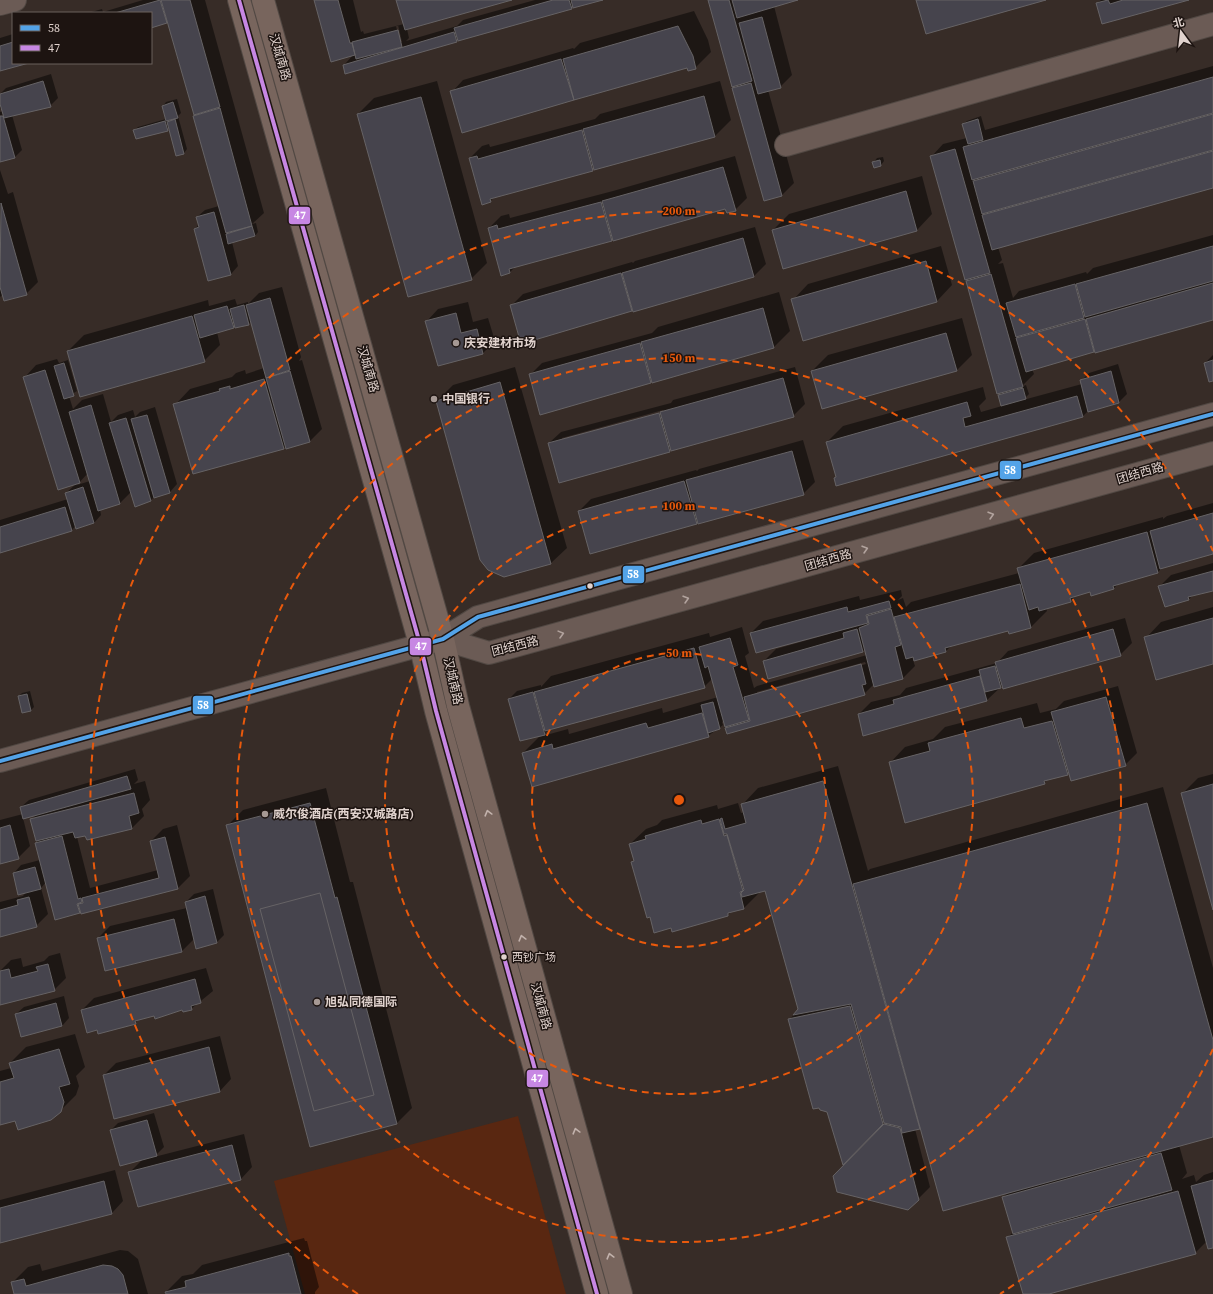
<svg xmlns="http://www.w3.org/2000/svg" width="1213" height="1294" font-family="'Source Serif 4','Noto Sans SC',serif">
	<rect width="100%" height="100%" fill="#372c27"/>
	<path fill="#592711" d="M518,1116L566,1294H305L274,1181Z"/>
	<path fill="#0007" fill-rule="evenodd" d="M143,0H205L264,213L252,224L256,223L258,232L255,236L232,242L238,266L231,274L195,229L199,224L197,217L205,210L219,206L168,20L151,27V13H88L102,9L103,12Z
		M315,0H353L361,32L363,31L364,34L404,24L397,0H508L407,29L409,38L406,41L457,26L463,20L535,0H599L573,6L456,41L344,65L354,54ZM398,25L402,42H400L396,26Z
		M709,0H794L774,6L792,75L780,87L768,90L794,183L782,195L734,88L737,84Z
		M1101,0H1185L1103,23L1097,3Z
		M694,11L708,40L711,52L695,68L687,67L573,100L452,92L463,80L573,48L574,49L580,43Z
		M13,34V63H26L0,70V38Z
		M1213,66V187L998,247L1002,260L998,264L1003,263L1013,298L1019,291L1086,272L1087,274L1093,268L1213,235V319L1096,349L1032,369L1034,374L1021,387L1026,385L1029,394L1023,400L1082,384L1081,381L1089,373L1118,364L1127,394L1119,402L1088,411L1082,417L835,478L836,476L827,442L843,426L983,387L986,399L979,406L981,412L1002,406L999,395L1003,391L967,281L971,277L932,156L943,144L967,138L963,124L967,121L981,116L985,130Z
		M51,74L58,98L50,106L12,115L22,150L14,158L0,161V112L3,111L2,107L0,109V94L6,88Z
		M437,81L487,263L471,279L358,114L374,98Z
		M720,81L731,120L715,136L594,168L495,197L490,201L470,158L482,146L489,144L490,147L595,119L600,114Z
		M177,99L181,113L178,116L187,149L184,153L177,155L169,128L167,130H134L138,127L166,119L163,106L166,102Z
		M735,156L747,198L735,210L726,208L613,238L611,240L516,266L510,272L489,228L501,216L509,214L510,218L613,191Z
		M883,157L884,161L881,165L875,166L874,162L877,158Z
		M0,170L8,194L13,192L38,282L26,294H3L0,297Z
		M922,176L932,214L917,230H773L789,214Z
		M755,227L766,264L754,276L521,342L511,306L523,294L632,262L633,263L635,261Z
		M941,246L952,285L937,301L793,300L808,284Z
		M282,287L301,357L299,361L302,360L322,429L310,441L287,448L286,445L284,448L175,405L190,389L232,377L236,373L245,370L246,374L264,368L251,321L249,324L236,327L235,325L217,332L220,345L204,361L68,351L84,335L208,300L209,306L235,299L237,305L248,302V304L259,293Z
		M779,292L790,331L774,347L651,382L530,375L542,363L652,333L658,327Z
		M468,302L473,322L488,318L495,341L483,353L438,365L427,321L438,309Z
		M962,318L972,355L956,371H812L828,355Z
		M1213,355V380L1205,363Z
		M57,359L59,363L68,360L77,391L69,396L73,409L82,400L103,394L111,422L118,415L133,410L135,417L140,412L155,407L177,484L170,492L155,496L150,501L131,492L120,503L100,509L101,515L94,523L76,525L72,530L0,552V520L68,499L66,493L77,483L25,377L36,365ZM88,473L90,481L77,485Z
		M515,367L567,548L551,563L437,401L453,385Z
		M795,367L805,404L793,416L671,449L669,451L549,443L561,432L671,403L673,400ZM663,410L664,412L562,440V438Z
		M803,440L815,482L803,494L698,521L696,523L579,511L591,499L696,470L697,471L699,469Z
		M1213,503V553L1162,568L1158,572L1119,583L1114,588L1091,591L1076,595L1070,601L1046,608L1047,611L1031,627L1010,633L1009,630L952,645L946,651L913,660L915,666L903,678L874,684L864,694L726,728L730,725L724,720L722,722L723,725L708,736L523,753L539,737L568,729L569,734L662,708L663,713L718,697L712,679L704,687L549,729L544,734L509,699L517,691L541,685V687L551,676L709,633L710,637L742,627L749,653L745,656L754,688L757,686L867,655L865,649L863,651L769,677L764,661L776,649L829,634L828,633H751L763,621L859,596L860,600L901,590L902,596L898,600L903,598L906,607L911,602L1019,573L1018,569L1034,553L1163,517V519L1167,516ZM865,662L866,664L757,695V692Z
		M1213,563V589L1194,594L1189,599L1159,587L1171,575Z
		M1213,607V663L1146,638L1161,622Z
		M1125,618L1132,643L1120,655L1003,685L987,700L859,714L871,702L900,695L906,688L997,663L1008,651Z
		M1118,686L1137,753L1125,765L1069,772L1048,779L1044,783L890,763L905,747L933,739L945,727L1037,703L1040,713L1056,709L1064,701Z
		M30,691L34,707L31,710L19,696L22,693Z
		M838,766L868,871L870,869L1163,787L1213,968V1136L1179,1145L1187,1173L1182,1179L1194,1175L1196,1182L1204,1175L1213,1172V1247L1207,1241L1195,1253L1045,1294H1024L1008,1237L1013,1232L1003,1197L1008,1193L921,1126L915,1129L930,1187L918,1199L834,1177L887,1123L885,1121L858,1148L828,1112L790,1019L799,1009L766,889L760,892L744,908L732,911L728,915L632,862L635,860L630,844L646,829L657,825L662,820L717,805L718,809L738,803L741,813L745,812L743,804L758,788Z
		M135,769L138,780L134,784L145,781L150,800L142,809L144,816L132,828L87,839L86,834L77,837L90,888L158,870L151,841L163,829L177,825L190,876L178,888L82,913L46,882L41,888L48,914L36,926L0,936V902L23,896L27,891L14,873L21,865L40,860L36,843L40,839L32,819L36,815L23,818L30,846L18,858L0,863V820L23,814L21,807L29,800Z
		M1213,774V906L1182,794L1198,778Z
		M326,788L350,882H353L412,1108L396,1124L227,826L243,810Z
		M213,889L224,935L217,942L195,938L182,951L98,938L110,926L187,908L186,902L194,894Z
		M60,953L66,978L54,990L0,1004V971L11,960L21,958L23,967L44,961L49,956Z
		M206,968L213,991L191,1009L154,1015L140,1018L135,1023L98,1029L82,1010L94,998Z
		M64,996L69,1018L62,1026L16,1014L24,1007Z
		M75,1034L85,1067L76,1076L79,1086L76,1095L60,1111L0,1124V1071L11,1068L10,1063L26,1047Z
		M220,1036L231,1079L220,1091L104,1075L116,1063Z
		M154,1113L164,1147L154,1157L244,1134L252,1167L241,1179L130,1172L143,1159L111,1130L118,1123Z
		M115,1170L123,1201L112,1213L0,1242V1200Z
		M304,1238L305,1241H307L319,1287L315,1292V1294H167L166,1292L182,1276L193,1274L202,1265Z
		M120,1250L128,1251L138,1259L148,1294H15L12,1283L28,1267L40,1264L42,1271Z"/>
	<path fill="#46444d" stroke="#666365" d="M160,0L167,23L151,28V13H115Z
		M161,0H190L220,107L194,115Z
		M314,0H338L350,43H352L355,55L331,62Z
		M396,0H512L405,30Z
		M553,0H569L572,9L458,41L454,28Z
		M571,0H603L573,8Z
		M708,0H729L752,81L732,87Z
		M732,0H798L737,18Z
		M916,0H1046L926,34Z
		M1108,0L1110,4L1123,0H1189L1102,24L1096,3Z
		M762,17L781,88L758,94L739,23Z
		M678,26L693,56L696,69L688,71L687,68L574,100L563,59Z
		M398,30L402,47L356,59L352,42Z
		M454,32L457,42L345,74L343,65Z
		M13,42V63H29L0,71V46Z
		M561,59L574,100L462,133L450,91Z
		M1213,77V113L972,180L963,147Z
		M43,81L51,107L4,118L0,104V94Z
		M751,83L782,196L764,201L732,88Z
		M704,96L715,137L594,170L583,129Z
		M421,97L472,280L408,297L357,114Z
		M173,102L178,118L166,121L162,106Z
		M220,108L252,226L226,233L193,116Z
		M1213,114V150L982,214L973,181Z
		M0,116H3L15,158L0,162Z
		M175,119L184,154L176,156L167,122Z
		M978,119L983,140L968,144L962,124Z
		M165,121L168,131L136,139L133,130Z
		M582,130L593,171L490,199L491,202L482,205L469,158L477,156L478,159Z
		M955,149L990,273L965,280L930,156Z
		M1213,151V188L992,250L982,215Z
		M880,160L881,166L874,168L872,162Z
		M723,167L736,211L727,213L725,209L613,241L602,201Z
		M906,191L917,231L783,269L772,230Z
		M601,202L612,241L509,269L510,273L501,276L488,228L497,225L498,229Z
		M1,203L27,295L4,301L0,287Z
		M214,212L231,275L208,281L194,229L199,227L196,217Z
		M252,226L255,236L228,244L226,234Z
		M743,238L754,277L633,312L622,273Z
		M1213,246V281L1085,317L1076,284Z
		M926,261L937,302L803,341L791,299Z
		M621,273L632,311L521,344L510,305Z
		M991,274L1023,387L997,394L966,281Z
		M1213,283V320L1095,353L1086,319Z
		M1075,284L1084,318L1016,337L1006,303Z
		M270,298L290,370L266,378L246,305Z
		M244,305L249,325L235,328L230,309Z
		M227,306L234,328L200,338L194,315Z
		M763,308L774,348L652,383L641,342Z
		M456,313L461,333L477,329L483,354L438,366L425,321Z
		M192,316L205,362L80,397L67,351Z
		M1085,319L1094,352L1026,372L1016,338Z
		M946,333L957,371L822,409L811,371Z
		M640,343L651,383L540,415L529,374Z
		M1213,360V381L1209,382L1204,363Z
		M64,363L74,396L64,399L54,366Z
		M45,370L80,483L58,490L23,377Z
		M290,371L310,442L286,449L266,378Z
		M1111,371L1119,403L1088,412L1080,380Z
		M783,378L794,417L671,451L660,412Z
		M264,379L284,449L193,474L173,404L220,391L219,389L230,386V389Z
		M500,382L551,564L504,577L488,570L480,560L436,401Z
		M1023,388L1026,399L1001,406L998,395Z
		M1077,396L1083,417L836,486L834,478L836,477L826,442L967,402L971,416L963,418L965,427Z
		M91,405L120,504L98,511L69,412Z
		M659,413L670,452L559,483L548,443Z
		M147,415L170,493L154,498L131,419Z
		M126,418L151,501L135,507L109,423Z
		M792,451L804,495L698,524L686,480Z
		M684,481L697,524L590,554L578,511Z
		M83,487L94,523L76,529L65,493Z
		M65,507L72,531L0,553V527Z
		M1213,513V554L1160,569L1150,531Z
		M1147,532L1158,573L1113,586L1114,589L1091,596L1090,592L1070,598L1071,602L1039,611L1038,607L1029,610L1017,568Z
		M1213,571V591L1188,597L1189,600L1165,607L1158,586Z
		M1020,584L1031,628L1009,634L1008,631L945,648L946,652L914,661L913,657L906,659L894,617Z
		M889,601L891,608L866,615L868,623L756,653L750,633L847,607L848,612Z
		M891,609L901,645L895,647L903,679L874,687L859,628L869,624L867,616Z
		M1213,618V664L1156,680L1144,637Z
		M857,629L863,652L768,679L763,661L844,638L843,633Z
		M1113,629L1121,656L1003,689L995,662Z
		M730,638L738,665L733,667L749,720L725,727L708,666L705,668L699,647Z
		M694,648L705,688L545,731L534,692Z
		M861,664L866,684L862,685L865,695L727,734L725,728L750,721L744,697Z
		M995,666L1001,688L985,692L979,670Z
		M980,676L987,701L863,736L858,714L894,704L893,700Z
		M533,692L545,735L520,741L508,699Z
		M27,694L31,711L22,713L18,696Z
		M1106,697L1126,766L1071,781L1051,712Z
		M713,702L720,729L708,733L701,705Z
		M702,713L709,737L532,787L522,753L552,744L553,749L646,723L648,728Z
		M1021,718L1024,728L1052,721L1068,775L1044,781L1045,784L905,823L889,762L930,751L928,743Z
		M127,776L131,789L23,819L20,807Z
		M823,781L920,1129L902,1133L901,1127L884,1123L851,1004L793,1015L798,1009L765,891L742,897L741,893L744,890L727,834H724L720,819L722,818L725,829L746,823L741,804Z
		M1213,784V910L1181,793Z
		M134,793L139,813L129,816L132,829L87,840L85,836L75,838L73,832L36,841L30,819Z
		M310,803L335,898L337,897L397,1124L310,1147L226,825Z
		M1147,803L1213,1040V1137L943,1211L853,884Z
		M719,819L724,836L727,835L743,891L740,892L744,909L728,913V916L672,932L671,928L654,933L650,917L647,918L631,862L634,861L629,844L646,839L645,836L701,820L702,824Z
		M10,825L19,859L0,864V828Z
		M62,836L78,899L81,898L82,902L77,904L80,913L55,920L35,843Z
		M165,837L178,889L81,914L78,904L83,903L82,898L159,878L150,841Z
		M35,867L41,889L18,895L13,873Z
		M320,893L374,1095L314,1111L260,909Z
		M205,896L217,943L196,949L185,902Z
		M29,897L37,927L0,937V910L18,905L17,900Z
		M174,919L182,952L105,971L97,938Z
		M48,964L55,991L0,1005V971L9,969L11,978L38,971L36,967Z
		M195,979L201,1003L191,1006L192,1010L183,1012L182,1010L155,1019L154,1016L135,1021L136,1024L98,1034L97,1030L87,1033L81,1010Z
		M56,1003L62,1026L21,1037L15,1014Z
		M850,1006L883,1124L843,1165L827,1112L820,1110L819,1108L813,1109L788,1019Z
		M209,1047L220,1092L114,1119L103,1075Z
		M59,1049L70,1084L59,1087L64,1102L61,1112L51,1120L18,1130L15,1121L0,1125V1082L14,1078L9,1063Z
		M147,1120L157,1156L120,1166L110,1130Z
		M884,1124L900,1128L919,1200L908,1210L837,1192L833,1176Z
		M232,1145L241,1180L138,1207L128,1172Z
		M1161,1153L1172,1190L1013,1234L1002,1197Z
		M1213,1180V1248L1208,1249L1191,1186Z
		M104,1181L112,1214L0,1243V1208Z
		M1178,1191L1196,1254L1049,1294H1023L1006,1237Z
		M289,1253V1256H291L301,1294H166L165,1292L186,1287L185,1281Z
		M103,1265L112,1266L118,1269L123,1275L128,1294H14L11,1282L24,1279L26,1286Z"/>
	<g fill="none" stroke-linecap="round" stroke-linejoin="round">
		<defs>
			<path id="minor" d="M0,4L15,0
				M786,145L1213,24"/>
			<path id="tertiary" d="M443,639L489,653L1213,453
				M0,761L443,639L478,617L1213,414"/>
			<path id="secondary" d="M239,0L420,644L436,711L597,1294
				M263,0L443,639L458,706L621,1294"/>
		</defs>
		<use href="#minor" stroke="#514843" stroke-width="24"/>
		<use href="#tertiary" stroke="#514843" stroke-width="24"/>
		<use href="#secondary" stroke="#514843" stroke-width="24"/>
		<use href="#minor" stroke="#6b5b55" stroke-width="22"/>
		<use href="#tertiary" stroke="#6b5b55" stroke-width="22"/>
		<use href="#secondary" stroke="#78655d" stroke-width="22"/>
		<defs>
			<path id="bus-1" d="M0,761L443,639L478,617L1213,414"/>
			<path id="bus-2" d="M239,0L420,644L436,711L597,1294"/>
		</defs>
		<use href="#bus-1" stroke="#1d1411" stroke-width="7"/>
		<use href="#bus-2" stroke="#1d1411" stroke-width="7"/>
		<use href="#bus-1" stroke="#53a3e8" stroke-width="4"/>
		<use href="#bus-2" stroke="#c787e3" stroke-width="4"/>
	</g>
	<defs><path id="oneway-chevron" d="M-2-3.5L2.5 0L-2 3.5" fill="none" stroke-width="1.6" stroke-linecap="round" stroke-linejoin="round"/></defs>
	<g stroke="#b2a39e">
		<use href="#oneway-chevron" transform="translate(991 515) rotate(-16)"/>
		<use href="#oneway-chevron" transform="translate(865 549) rotate(-16)"/>
		<use href="#oneway-chevron" transform="translate(686 599) rotate(-16)"/>
		<use href="#oneway-chevron" transform="translate(561 634) rotate(-15)"/>
	</g>
	<g stroke="#c2b2ac">
		<use href="#oneway-chevron" transform="translate(488 813) rotate(-105)"/>
		<use href="#oneway-chevron" transform="translate(522 938) rotate(-105)"/>
		<use href="#oneway-chevron" transform="translate(576 1131) rotate(-105)"/>
		<use href="#oneway-chevron" transform="translate(610 1256) rotate(-105)"/>
	</g>
	<g fill="none" stroke="#e8590c" stroke-width="2" stroke-dasharray="7 5">
		<circle cx="679" cy="800" r="147"/>
		<circle cx="679" cy="800" r="294"/>
		<circle cx="679" cy="800" r="442"/>
		<path d="M1213 1049A589 589 0 0 1 1000 1294M358 1294A589 589 0 1 1 1213 551"/>
	</g>
	<g fill="#a69994" stroke="#1d1411" stroke-width="1.5">
		<circle cx="456" cy="343" r="4"/>
		<circle cx="434" cy="399" r="4"/>
		<circle cx="265" cy="814" r="4"/>
		<circle cx="317" cy="1002" r="4"/>
	</g>
	<g fill="#e1d3ce" stroke="#1d1411" stroke-width="1.5">
		<circle cx="590" cy="586" r="3.5"/>
		<circle cx="504" cy="957" r="3.5"/>
	</g>
	<g text-anchor="middle" dominant-baseline="central" stroke-width="3" stroke-linejoin="round" paint-order="stroke">
		<g font-size="11" fill="#e1d3ce" stroke="#1d1411" text-anchor="start">
			<text x="512" y="957">西钞广场</text>
		</g>
		<g font-size="12" fill="#e1d3ce" stroke="#1d1411">
			<text transform="translate(280 57) rotate(74)">汉城南路</text>
			<text transform="translate(368 369) rotate(74)">汉城南路</text>
			<text transform="translate(1140 473) rotate(-16)">团结西路</text>
			<text transform="translate(828 560) rotate(-16)">团结西路</text>
			<text transform="translate(515 646) rotate(-14)">团结西路</text>
			<text transform="translate(453 681) rotate(77)">汉城南路</text>
			<text transform="translate(541 1006) rotate(75)">汉城南路</text>
		</g>
		<g font-size="12" font-weight="bold" fill="#e1d3ce" stroke="#1d1411" text-anchor="start">
			<text x="464" y="343">庆安建材市场</text>
			<text x="442" y="399">中国银行</text>
			<text x="273" y="814">威尔俊酒店(西安汉城路店)</text>
			<text x="325" y="1002">旭弘同德国际</text>
		</g>
	</g>
	<circle cx="679" cy="800" r="6" fill="#e8590c" stroke="#1d1411" stroke-width="2"/>
	<g font-size="12" text-anchor="middle" font-weight="bold" fill="#e8590c" stroke="#1d1411" stroke-width="3" stroke-linejoin="round" paint-order="stroke">
		<text x="679" y="215">200 m</text>
		<text x="679" y="362">150 m</text>
		<text x="679" y="510">100 m</text>
		<text x="679" y="657">50 m</text>
	</g>
	<g stroke="#1d1411" stroke-width="1.5">
		<rect x="288" y="206" width="23" height="19" rx="4" fill="#c787e3"/>
		<rect x="999" y="460" width="23" height="20" rx="4" fill="#53a3e8"/>
		<rect x="622" y="565" width="23" height="19" rx="4" fill="#53a3e8"/>
		<rect x="409" y="637" width="23" height="19" rx="4" fill="#c787e3"/>
		<rect x="192" y="695" width="22" height="20" rx="4" fill="#53a3e8"/>
		<rect x="526" y="1069" width="23" height="19" rx="4" fill="#c787e3"/>
	</g>
	<g font-size="11" text-anchor="middle" font-weight="bold" fill="#fff">
		<text x="300" y="219">47</text>
		<text x="1010" y="474">58</text>
		<text x="633" y="578">58</text>
		<text x="421" y="650">47</text>
		<text x="203" y="709">58</text>
		<text x="537" y="1082">47</text>
	</g>
	<rect x="12" y="12" width="140" height="52" fill="#1d1411" stroke="#6b605d"/>
	<rect x="20" y="25" width="20" height="6" fill="#53a3e8" stroke="#6b605d"/>
	<text x="48" y="32" font-size="12" fill="#e1d3ce">58</text>
	<rect x="20" y="45" width="20" height="6" fill="#c787e3" stroke="#6b605d"/>
	<text x="48" y="52" font-size="12" fill="#e1d3ce">47</text>
	<g transform="translate(1181 32) rotate(345)" stroke="#1d1411" stroke-width="3" paint-order="stroke">
	<path d="M0-3L7 15L0 10L-7 15Z" fill="#e1d3ce"/>
	<text y="-6" font-size="11" font-weight="bold" text-anchor="middle" fill="#e1d3ce">北</text>
	</g>
</svg>
